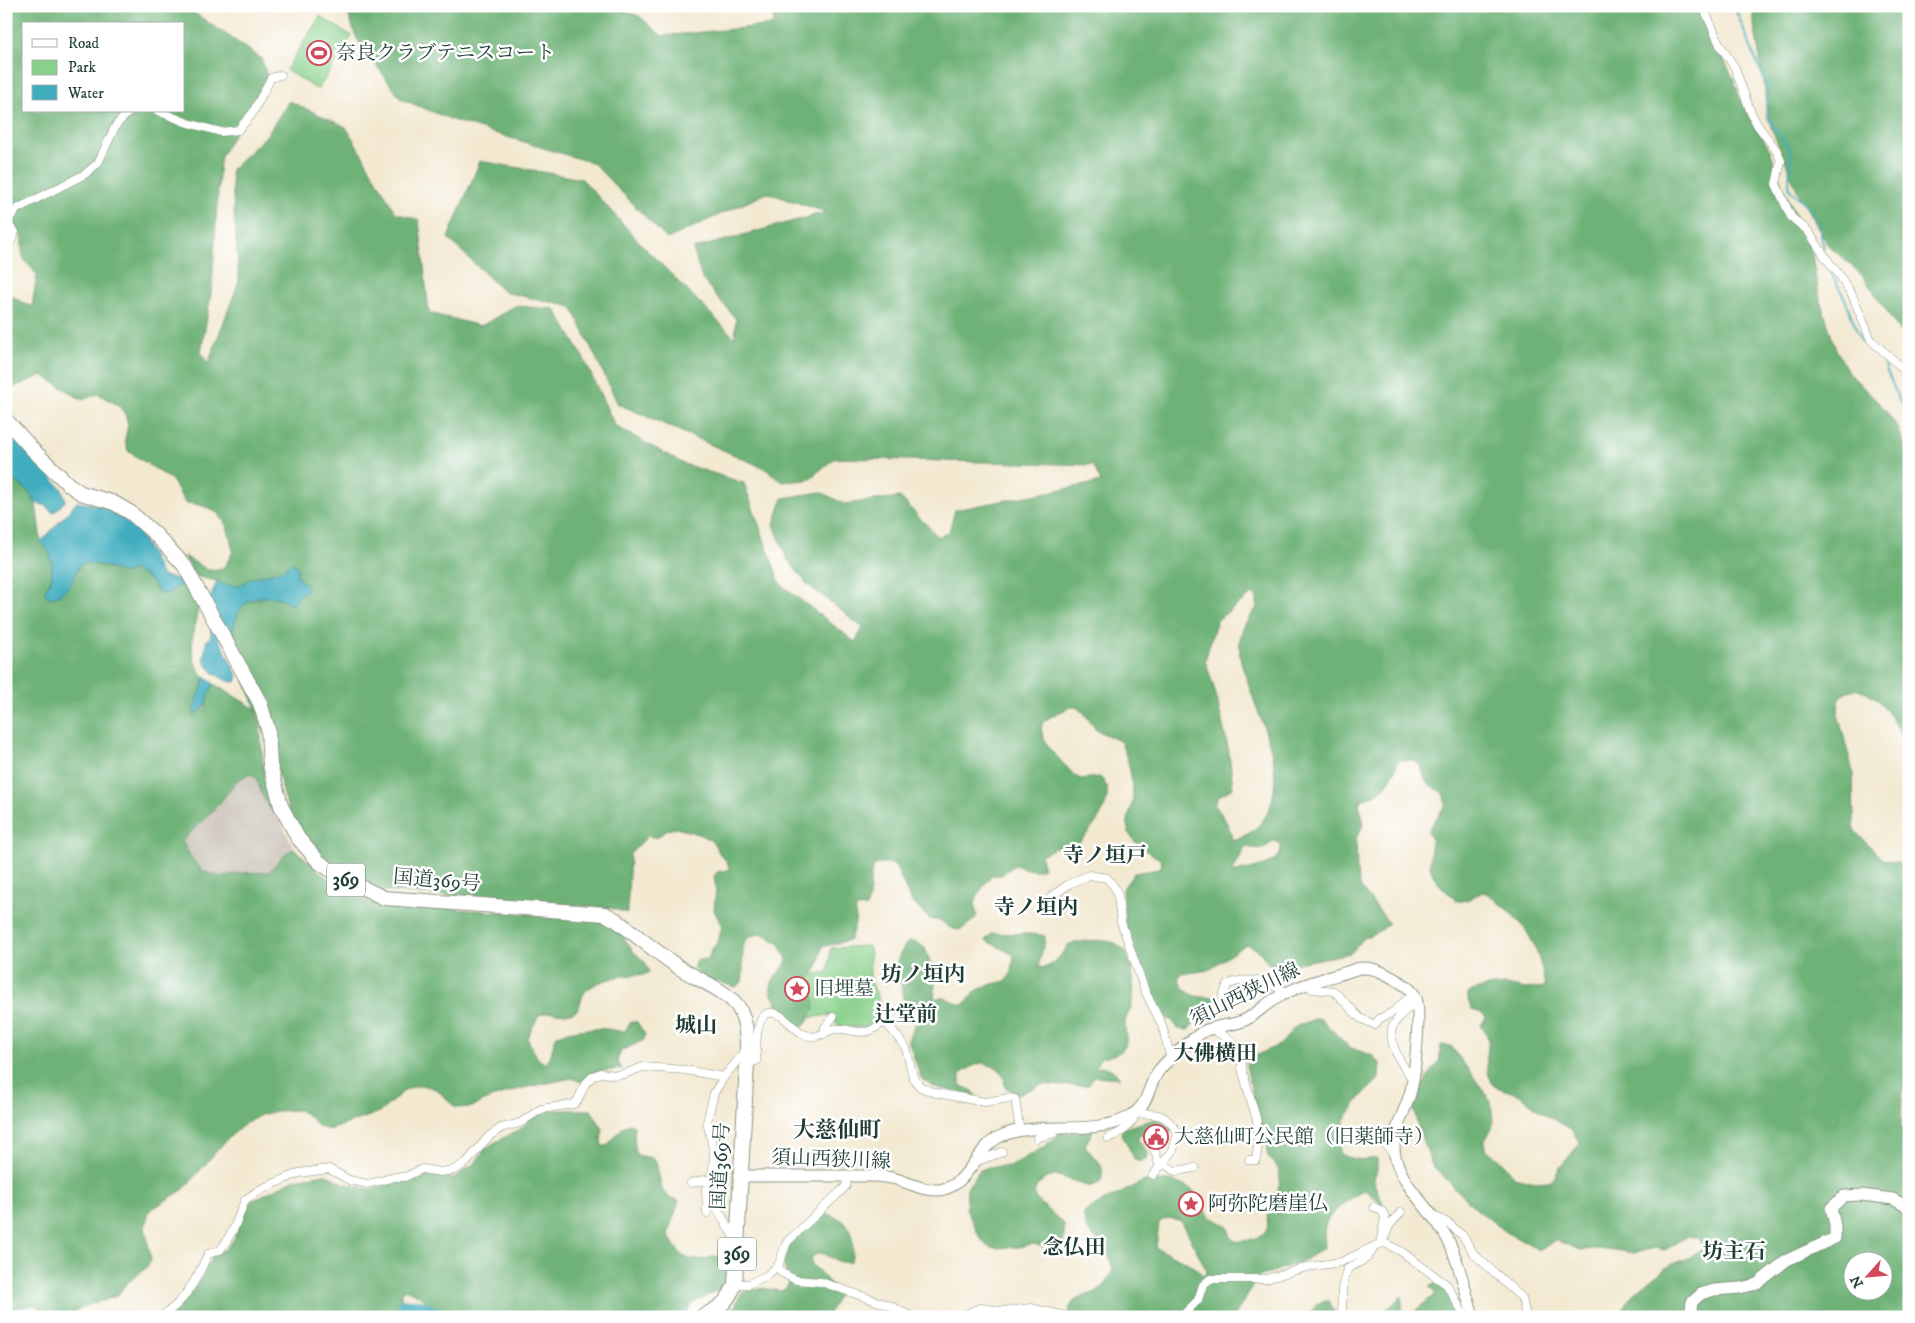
<svg xmlns="http://www.w3.org/2000/svg" width="1915" height="1323" font-family="'IM FELL DW Pica','Noto Serif JP',serif">
	<rect width="100%" height="100%" fill="#fff"/>
	<filter id="ink" filterUnits="userSpaceOnUse"><feTurbulence type="fractalNoise" baseFrequency=".02" numOctaves="2"/><feDisplacementMap in="SourceGraphic" scale="10" xChannelSelector="R" yChannelSelector="G"/><feConvolveMatrix kernelMatrix="1 2 1 2 8 2 1 2 1" color-interpolation-filters="sRGB"/></filter>
	<filter id="wash" filterUnits="userSpaceOnUse"><feTurbulence type="fractalNoise" baseFrequency=".0096" numOctaves="4" result="noise"/><feDisplacementMap in="SourceGraphic" scale="20" xChannelSelector="R" yChannelSelector="G"/><feGaussianBlur stdDeviation="1.12" result="paint"/><feColorMatrix in="noise" values="0 0 0 0 0 0 0 0 0 0 0 0 0 0 0 0 0 1.4 0 .05"/><feComposite in="paint" operator="in"/></filter>
	<g filter="url(#wash)">
		<rect width="100%" height="100%" fill="#f3e9d1"/>
		<path fill="#cac3b8" d="M250,774L256,777L263,797L270,809H274L294,848L285,854L269,872L242,873L221,877L203,871L192,859L182,841L218,805L237,780Z"/>
		<path fill="#88d08b" stroke="#548660" d="M320,16L352,36L318,90L286,70Z
			M868,946L870,953V979L886,1016L867,1028L838,1026L830,1015L807,1018L792,977L828,972L831,948Z"/>
		<path fill="#6eb277" stroke="#467856" fill-rule="evenodd" d="M6,6H184L261,58L267,76L220,158L212,288L201,352L208,364L239,281L231,170L266,136L289,101L346,127L396,213L419,220L429,313L481,326L515,306L555,309L583,357L615,426L684,464L744,483L780,584L855,642L863,628L807,584L787,559L774,524L783,498L821,492L844,504L900,497L938,537L949,532L955,510L1101,482L1093,465L835,458L808,480L783,482L764,468L618,404L572,307L504,292L448,238L480,161L582,179L642,245L735,338L736,319L702,279L693,249L826,212L767,193L667,239L593,163L455,121L401,99L357,39L347,11L316,6H609L639,16L662,36L774,25L773,14L757,6H1699L1704,20L1733,78L1740,99L1770,150L1780,180L1799,223L1809,237L1819,296L1835,347L1848,372L1884,408L1899,430L1909,457V752C1899,732 1879,681 1848,691C1845,692 1841,696 1839,698L1838,714L1853,772L1854,830L1883,859L1909,865V1076L1902,1096L1901,1129L1909,1131V1317H1619L1631,1296L1667,1267L1677,1262L1687,1259L1703,1248L1699,1238L1688,1236L1665,1250L1655,1248L1635,1253L1607,1249L1581,1250L1555,1240L1541,1250L1536,1249L1528,1243L1509,1234L1475,1208L1432,1165L1419,1130L1412,1104L1431,1071L1439,1063L1441,1045L1451,1046L1491,1101L1493,1122L1492,1128L1484,1142L1485,1148L1505,1165L1514,1177L1535,1182L1550,1181L1554,1178L1559,1169L1580,1143L1571,1129L1542,1113L1520,1095L1494,1086C1491,1080 1488,1075 1487,1068C1485,1049 1494,1042 1481,1026L1486,1017L1482,1013L1472,1010L1468,1000V994L1472,991L1485,987L1506,985L1525,989L1545,987C1543,969 1537,948 1527,932C1518,917 1501,905 1488,894L1484,892C1476,894 1470,900 1462,901C1456,902 1453,898 1449,894C1427,873 1429,869 1432,839L1427,832L1446,804L1443,793L1426,782L1421,767L1414,760H1399C1392,779 1383,796 1362,799L1359,804L1364,824L1356,838L1357,872L1361,888L1389,923L1383,929L1364,938L1351,953L1272,968L1259,951L1246,944L1208,970L1183,974L1178,977C1185,998 1201,999 1220,996L1218,1001L1205,1010L1188,1030L1178,1029L1173,1021L1159,1014L1126,930L1122,890L1134,873L1159,869L1162,864L1160,859C1150,853 1136,846 1130,835C1123,824 1134,806 1133,793C1132,775 1128,757 1120,741L1096,730L1084,713L1076,707H1070L1047,719L1043,722L1041,728L1044,739L1049,748L1075,776L1080,779L1100,777C1122,797 1089,835 1072,848V854L1063,853L1057,847L1041,855L1043,868C1033,873 1024,868 1015,865L1001,875H991C984,887 970,900 977,914L975,919L962,929L957,930L949,927L941,921L930,919L911,901L895,865C859,853 876,892 866,907L856,908L855,924L850,940L822,947L818,968L807,981L806,986L808,991L813,995L815,1010C809,1014 809,1022 803,1027C792,1025 768,998 771,986C773,976 784,970 787,960L780,944L773,941L767,935C733,930 746,960 742,982L736,987L728,985L718,981L707,980L693,968L696,961L709,958L711,950L718,942L722,926L714,910L716,888L714,877L717,872L728,870L729,868L727,862L721,856L713,842L699,834L676,828L666,830L657,838L648,836L630,854L627,913L611,908L383,891L341,873L318,857L292,823L274,759L232,644C232,632 233,621 239,610C244,600 269,594 279,598C282,599 283,601 285,603L306,586L297,576L298,568L293,562L282,570L250,579L239,586L224,585L217,581L194,576L184,556L208,570H219L226,565L233,551C227,518 220,506 185,503L172,480L128,451L125,440L128,424L125,414L118,405L98,394L84,399L79,398L42,375L10,389L6,388V293L32,307L37,275C33,270 27,264 24,259C18,243 29,234 6,222ZM24,24H184V111H24ZM1252,594L1257,597V608C1243,625 1238,633 1240,656C1241,665 1245,674 1248,682C1260,723 1285,763 1270,807C1263,825 1250,836 1232,840C1230,825 1224,817 1214,805L1219,796L1233,788L1229,752L1215,691L1205,660L1217,620ZM1275,841L1280,843C1288,865 1246,869 1232,873L1245,847L1262,849ZM1852,1260H1882V1290H1852Z
			M1754,6H1909V345L1863,276L1829,246L1800,197L1771,127L1754,24Z
			M6,474L27,490L36,503L41,541C51,550 54,566 51,579C50,583 47,586 45,590L47,595L54,598C69,590 74,578 80,564C95,561 106,568 119,572C123,573 127,571 131,571C143,570 152,583 158,592L168,593L184,583L199,606C193,630 185,658 205,677L194,709H205C206,702 210,690 214,684L254,708L260,726L264,777L274,809H270L263,797L256,777L250,774L237,780L218,805L182,841L192,859L203,871L221,877L242,873L269,872L285,854L294,848L331,882L373,904L579,917L616,926L632,950L645,962L649,972L644,975C629,973 591,980 583,995C580,1001 580,1010 574,1012C563,1017 553,1009 539,1015L527,1038L538,1059L546,1064C553,1054 552,1044 557,1035C572,1030 590,1028 605,1029C613,1029 618,1032 625,1031L631,1022H637L645,1035L644,1040L621,1051L617,1061L622,1069L599,1071L581,1082L572,1078L523,1088L491,1098L472,1107L456,1108L436,1089L426,1086H415L405,1090L380,1112L330,1130L319,1127L308,1115L299,1110L276,1111L261,1115L246,1123L226,1140L184,1189L149,1211L145,1227L151,1259L146,1268L126,1284L117,1296L80,1308L72,1314L65,1317L47,1316L35,1305L13,1308L6,1302Z
			M993,933C1002,934 1040,933 1045,936C1045,947 1039,957 1039,967C1053,970 1062,953 1069,944C1084,941 1100,938 1115,943C1133,950 1136,988 1132,1003C1131,1009 1127,1015 1125,1021C1124,1029 1129,1041 1124,1048C1120,1055 1107,1056 1100,1058L1095,1068C1107,1065 1112,1068 1120,1078L1094,1076L1089,1085L1059,1086L1043,1084L1018,1095L1005,1087L1004,1077L998,1068L982,1063L977,1064L960,1074V1085L973,1091L976,1096L934,1087L921,1078L908,1040L914,1026L928,1011L926,1005C916,1007 912,1006 903,999L901,983L895,968L898,958L906,944L910,942H915L925,948L936,977L934,999C949,994 951,1004 964,1005C976,987 986,985 1006,981L1012,972L1014,955L985,940Z
			M1317,1018L1322,1020L1349,1047L1373,1056L1380,1063L1379,1079L1360,1098L1344,1120C1345,1135 1335,1134 1341,1154C1354,1161 1363,1160 1377,1158V1170L1373,1181L1384,1205C1377,1203 1372,1194 1365,1190C1354,1195 1330,1212 1326,1223C1323,1230 1325,1240 1325,1247L1301,1262L1255,1278L1251,1289L1234,1317H1064L1069,1313C1070,1294 1091,1298 1102,1288C1106,1284 1110,1275 1113,1270L1107,1249L1087,1230L1083,1214L1091,1208L1144,1181H1173L1193,1190L1210,1217L1228,1226L1231,1238L1235,1241C1244,1242 1258,1239 1265,1232C1270,1227 1266,1220 1268,1213C1271,1197 1285,1187 1278,1169C1276,1163 1268,1160 1267,1153C1265,1145 1271,1138 1268,1130L1262,1128L1255,1106L1246,1065L1257,1055L1281,1044L1295,1027ZM1168,1218L1179,1220L1183,1224L1207,1271L1205,1277L1189,1263L1156,1248L1159,1222Z
			M550,1110H591L603,1129L601,1141L602,1146H607L624,1126L629,1124L634,1126L635,1150L637,1155L652,1158L656,1162L662,1189L669,1197L679,1201C676,1213 670,1223 668,1235C680,1254 684,1264 708,1258C714,1257 718,1255 724,1257C728,1266 729,1278 726,1286L693,1303L684,1317H430C425,1298 422,1296 404,1289L401,1295L403,1317H166L179,1309L204,1274L212,1256L226,1249L234,1239L245,1207L253,1200L295,1179L325,1174L344,1183L370,1189L427,1176L453,1178L475,1163L484,1150L492,1144L520,1129L530,1119Z
			M1156,1119L1166,1123L1173,1131L1169,1134L1163,1127L1139,1135L1138,1140L1148,1152V1157L1140,1162L1135,1160L1121,1132L1124,1128Z
			M1093,1131L1085,1145C1095,1162 1106,1159 1101,1182L1092,1186H1087C1080,1184 1063,1176 1056,1176C1044,1177 1030,1187 1036,1199L1064,1224V1240L1058,1251L1033,1244L1018,1247L992,1248L987,1246L980,1238L966,1208L967,1188L979,1171L988,1167L1010,1166L1044,1147L1059,1134Z
			M824,1213C830,1215 838,1217 843,1221C852,1227 856,1253 850,1262H840L821,1253L815,1255L811,1259L812,1264L839,1293L827,1317H719L736,1305L740,1295L744,1292L760,1288L781,1291L785,1289L788,1285L789,1280L783,1264L791,1243Z
			M1436,1283L1447,1292L1456,1314L1450,1317H1416V1310L1436,1294L1429,1287Z
			M1402,1296V1307L1405,1317H1373L1391,1306Z
			M1329,1300L1336,1317H1308L1316,1304Z"/>
		<path fill="#40adbf" stroke="#30757a" d="M6,427L62,489L66,500L55,512H52L44,505L36,503L27,490L6,474Z
			M77,502L107,507L138,530L162,576L183,580L184,583L168,593H160L149,579L133,570L125,574C110,569 97,561 80,564C74,578 68,594 51,598L46,595L45,590C47,586 50,583 51,579C54,566 51,550 41,542Z
			M293,562L298,568L297,576L306,586L307,591L300,593L293,605C285,603 285,600 279,598C276,597 270,597 267,597C238,596 233,621 232,644L209,601L217,581L224,585L239,586L250,579L282,570Z
			M212,624L238,677L236,682C225,683 205,670 204,657C204,652 207,647 206,641L210,638Z
			M205,677L214,684C205,698 211,705 194,715C194,708 198,702 197,695L201,691Z"/>
		<g fill="none" stroke-linecap="round" stroke-linejoin="round">
			<path stroke="#40adbf" stroke-width="2" d="M1734,6L1768,89L1766,106L1767,117L1791,151L1789,182L1790,190L1807,205L1819,225L1824,249
				M1822,256L1821,260L1831,273L1845,299L1861,341L1881,357L1900,402L1909,408"/>
			<path stroke="#40adbf" stroke-width="12" d="M401,1317L404,1305C419,1303 429,1309 442,1317"/>
		</g>
	</g>
	<g filter="url(#ink)">
		<g fill="none" stroke-linecap="round" stroke-linejoin="round">
			<defs>
				<path id="minor" d="M1703,6L1720,45L1735,68L1751,113L1758,126L1777,151L1781,161L1776,184L1791,217L1808,231L1826,258L1840,276L1853,297L1871,340L1909,374
					M158,111L188,123L221,132L238,130L252,114L271,78L281,75
					M6,222L17,209L85,174L98,163L116,125L130,111
					M6,223L15,232L6,252
					M1051,897L1069,884L1089,875L1107,878L1115,888L1118,896L1121,922L1145,991L1162,1025L1171,1059
					M1308,984L1312,989L1334,991L1360,1018L1375,1025L1379,1019L1393,1012L1413,994
					M1223,996L1228,984C1249,976 1268,981 1286,992
					M1211,1028L1232,1041L1241,1051L1242,1069L1257,1121L1258,1146L1256,1160H1249
					M824,1034L825,1027L833,1017
					M747,1063L756,1061C756,1047 754,1000 781,1016C790,1022 796,1031 806,1035C817,1040 824,1031 835,1029C846,1027 857,1035 869,1031C874,1029 880,1025 885,1021L906,1048L913,1077L920,1087L936,1093L985,1102L1009,1098L1015,1099L1020,1131
					M1413,1079C1403,1068 1386,1040 1393,1026C1396,1018 1410,1007 1417,1000
					M1037,1138L1054,1133L1057,1129
					M1108,1138C1121,1132 1131,1128 1135,1114C1158,1113 1165,1113 1178,1133L1173,1150L1153,1175
					M1372,1138L1383,1142L1394,1154
					M1154,1149L1160,1167
					M975,1162L1002,1152
					M1163,1163L1175,1171L1195,1168
					M691,1183L710,1179
					M1374,1207L1382,1211L1385,1217L1380,1244
					M707,1213L706,1189L708,1186
					M1434,1216L1448,1223L1463,1236L1474,1254L1522,1298L1526,1316
					M1385,1236L1389,1226L1401,1212
					M736,1241L713,1201L710,1185L714,1162V1152L707,1122L714,1093L724,1077L742,1055L744,1049
					M778,1266L782,1273L796,1280L821,1282L891,1306L912,1317
					M735,1284H748L766,1276L778,1266L787,1242L840,1192L846,1186L847,1177
					M159,1317C183,1306 198,1277 208,1254L220,1250L224,1245L234,1228L245,1200L259,1190L299,1173L329,1169L349,1180L368,1184L395,1177H405L422,1169L440,1172L454,1170L467,1162L488,1137L501,1128L520,1123L541,1109L574,1104L578,1100L585,1084L593,1076L601,1073L615,1075L624,1074L643,1067L685,1070L724,1077
					M959,1317L980,1308L1002,1311L1031,1308L1070,1317
					M1181,1317L1198,1300L1203,1285L1210,1279H1266L1307,1267L1341,1262L1383,1242L1402,1252L1447,1285L1465,1317
					M1342,1317V1289L1347,1269L1367,1258L1374,1248"/>
				<path id="secondary" d="M740,1176H876C883,1177 889,1177 896,1179C909,1183 924,1191 938,1190C968,1188 975,1149 999,1137C1033,1120 1090,1136 1125,1119C1152,1106 1145,1088 1160,1069C1171,1056 1188,1043 1201,1033C1214,1024 1233,1027 1247,1019C1257,1013 1265,1005 1275,999C1296,986 1320,980 1344,973C1349,972 1356,968 1362,968C1375,967 1388,975 1398,981C1406,986 1412,989 1416,998C1421,1012 1415,1074 1411,1090C1406,1112 1390,1133 1395,1156C1403,1189 1432,1209 1447,1238C1460,1262 1464,1291 1474,1317
					M1695,1317L1691,1310L1692,1302L1701,1294L1714,1290L1740,1288L1757,1284L1787,1260L1835,1238V1225L1831,1208L1844,1196L1862,1195L1893,1199L1909,1208"/>
				<path id="trunk" d="M6,420L34,451L68,484L81,493L114,503L131,513L155,534L184,565L260,703L268,729L270,765L281,806L298,838L319,862L341,877L384,898L605,914L616,920C636,935 656,952 677,966C695,979 730,991 740,1010C748,1026 747,1046 747,1063L735,1284C727,1304 720,1307 702,1317"/>
			</defs>
			<use href="#minor" stroke="#899382" stroke-width="9"/>
			<use href="#secondary" stroke="#899382" stroke-width="13"/>
			<use href="#trunk" stroke="#899382" stroke-width="16"/>
			<use href="#minor" stroke="#fff" stroke-width="8"/>
			<use href="#secondary" stroke="#fff" stroke-width="11"/>
			<use href="#trunk" stroke="#fff" stroke-width="14"/>
		</g>
	</g>
	<defs>
		<symbol id="stadium-ring" viewBox="-11 -11 22 22"><circle r="9.5" fill="#fff" stroke="#d1495b" stroke-width="1.5"/><path d="M0-5a6.5 5 0 1 0 0 10a6.5 5 0 1 0 0-10ZM-3.5-1.8h7v3.6h-7Z" fill="#d1495b"/></symbol>
		<symbol id="sight-ring" viewBox="-11 -11 22 22"><circle r="9.5" fill="#fff" stroke="#d1495b" stroke-width="1.5"/><path d="M0-6L1.8-2.2L6-1.7L2.9 1.2L3.7 5.4L0 3.3L-3.7 5.4L-2.9 1.2L-6-1.7L-1.8-2.2Z" fill="#d1495b"/></symbol>
		<symbol id="civic-ring" viewBox="-11 -11 22 22"><circle r="9.5" fill="#fff" stroke="#d1495b" stroke-width="1.5"/><path d="M-.6-6.5H3V-4.5H.6V-3L4-1V1h2V6H-6V1h2V-1L-.6-3ZM-1.2 2.5V6h2.4V2.5Z" fill="#d1495b"/></symbol>
	</defs>
	<g fill-rule="evenodd">
		<use href="#stadium-ring" x="305" y="39" width="28" height="28"/>
		<use href="#sight-ring" x="783" y="975" width="28" height="28"/>
		<use href="#civic-ring" x="1142" y="1123" width="28" height="28"/>
		<use href="#sight-ring" x="1177" y="1190" width="28" height="28"/>
	</g>
	<g text-anchor="middle" dominant-baseline="central" stroke-width="5" stroke-linejoin="round" paint-order="stroke">
		<g fill="#fff" stroke="#627771" stroke-width="1">
			<rect x="327" y="863.5" width="38" height="33" rx="4"/>
			<rect x="718" y="1237.5" width="38" height="33" rx="4"/>
		</g>
		<g font-size="19" font-weight="bold" fill="#1f3d34">
			<text x="346" y="880">369</text>
			<text x="737" y="1254">369</text>
		</g>
		<g font-size="20" fill="#1f3d34" stroke="#fff" text-anchor="start">
			<text x="336" y="53">奈良クラブテニスコート</text>
			<text x="814" y="989">旧埋墓</text>
			<text x="1174" y="1137">大慈仙町公民館（旧薬師寺）</text>
			<text x="1208" y="1204">阿弥陀磨崖仏</text>
		</g>
		<g font-size="20" fill="#1f3d34" stroke="#fff">
			<text transform="translate(437 881) rotate(5)">国道369号</text>
			<text transform="translate(1245 995) rotate(-26)">須山西狭川線</text>
			<text transform="translate(831 1160) rotate(2)">須山西狭川線</text>
			<text transform="translate(721 1166) rotate(-87)">国道369号</text>
		</g>
		<g font-size="21" font-weight="bold" fill="#1f3d34" stroke="#fff">
			<text x="1105" y="856">寺ノ垣戸</text>
			<text x="1036" y="908">寺ノ垣内</text>
			<text x="923" y="975">坊ノ垣内</text>
			<text x="906" y="1015">辻堂前</text>
			<text x="696" y="1026">城山</text>
			<text x="1215" y="1054">大佛横田</text>
			<text x="1074" y="1248">念仏田</text>
			<text x="1734" y="1252">坊主石</text>
		</g>
		<g font-size="22" font-weight="bold" fill="#1f3d34" stroke="#fff">
			<text x="837" y="1130">大慈仙町</text>
		</g>
	</g>
	<rect width="1915" height="1323" fill="none" stroke="#fff" stroke-width="25"/>
	<rect x="22" y="22" width="162" height="90" fill="#ffffff" stroke="#a5b1ae"/>
	<rect x="32" y="39" width="25" height="8" fill="#ffffff" stroke="#a5b1ae"/>
	<text x="68" y="48" font-size="15" fill="#1f3d34">Road</text>
	<rect x="32" y="60" width="25" height="15" fill="#88d08b" stroke="#a5b1ae"/>
	<text x="68" y="72" font-size="15" fill="#1f3d34">Park</text>
	<rect x="32" y="85" width="25" height="15" fill="#40adbf" stroke="#a5b1ae"/>
	<text x="68" y="98" font-size="15" fill="#1f3d34">Water</text>
	<g transform="translate(1868 1276) rotate(243)"><circle r="24" fill="#ffffff" stroke="#a5b1ae"/>
	<path d="M0-4L9 19L0 12L-9 19Z" fill="#d1495b"/>
	<text y="-8" font-size="14" font-weight="bold" text-anchor="middle" fill="#1f3d34">N</text>
	</g>
</svg>
